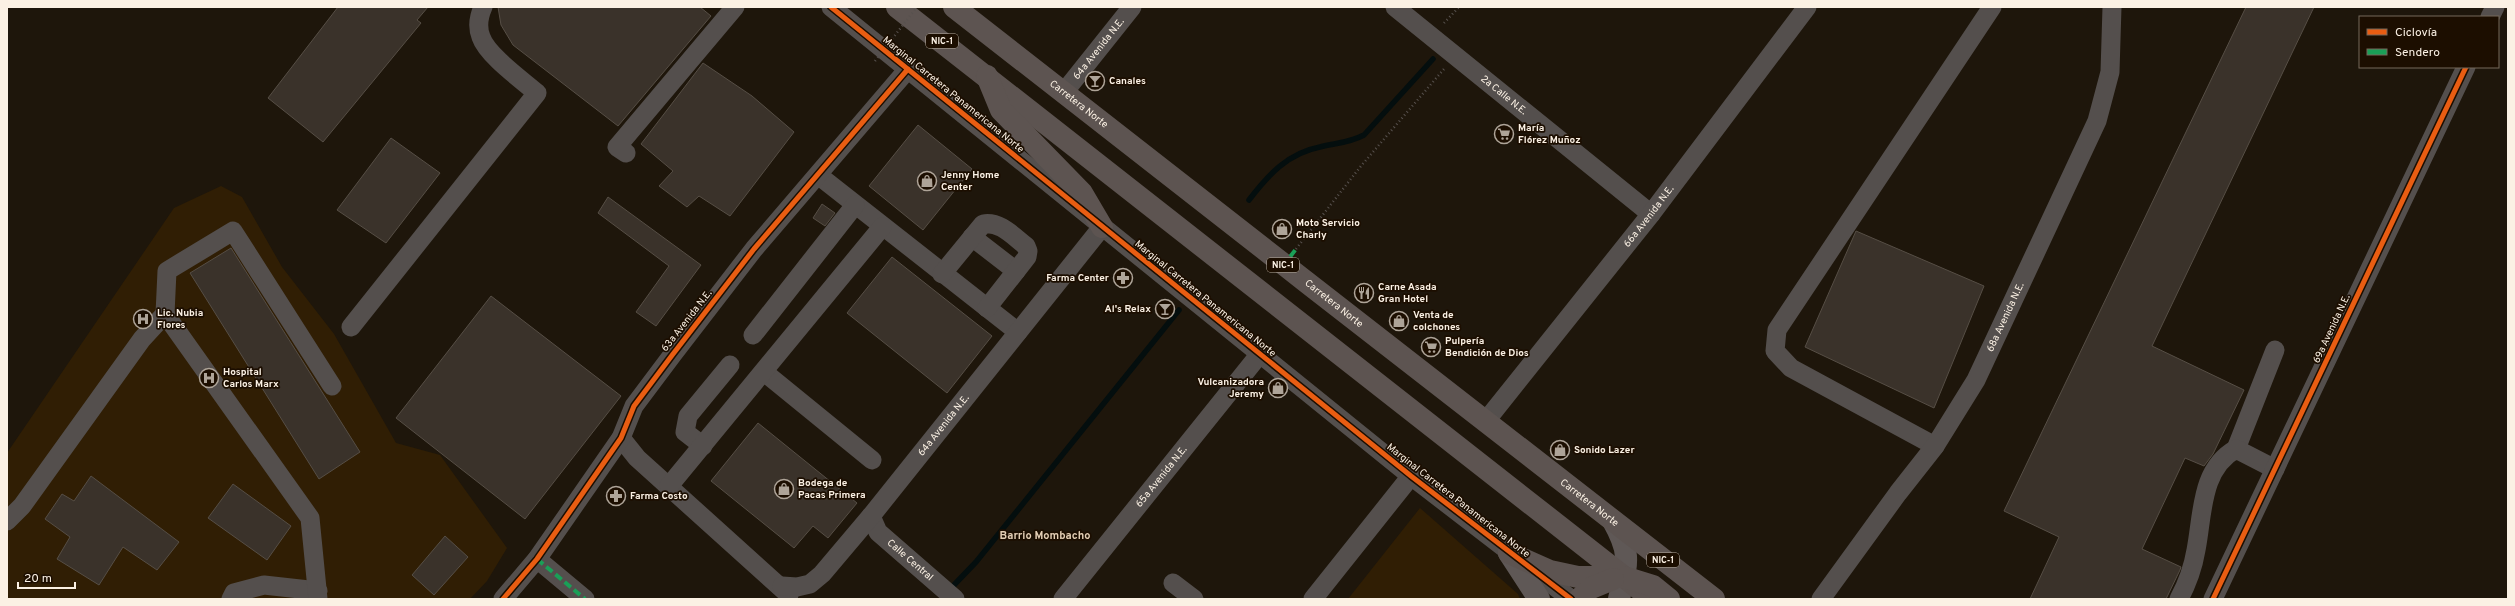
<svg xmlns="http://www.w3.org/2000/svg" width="2515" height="606" font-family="Overpass,sans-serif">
	<rect width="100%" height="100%" fill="#1e160b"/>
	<path fill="#301e04" d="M221,186L242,197L282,267L334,334L396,443L440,455L507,548L487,581L470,599H7V453L174,208Z
		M1420,508L1518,594L1520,599H1348Z"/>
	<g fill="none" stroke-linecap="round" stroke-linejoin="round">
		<path stroke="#040e0e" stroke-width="5.5" d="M1249,200C1268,175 1288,153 1320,147C1336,143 1349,143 1364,135L1433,59
			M954,585L976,562L1179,310"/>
	</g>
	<path fill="#3a322a" stroke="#564e45" d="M338,7H428L417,20L421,23L323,142L268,98Z
		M498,7H700L711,16L618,126L513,45L501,25Z
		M2246,7H2314L2152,346L2244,390L2213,454L2204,466L2185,458L2142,549L2181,567L2180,570L2166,599H2030L2059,537L2004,511Z
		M703,63L752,96L794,132L730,216L699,196L687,207L659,186L673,171L641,144Z
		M918,125L972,169L923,230L869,186Z
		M391,138L440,173L386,243L337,210Z
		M608,197L701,265L656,326L636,312L669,266L598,213Z
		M822,204L835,213L825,226L813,218Z
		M1856,231L1984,286L1934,408L1805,347Z
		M231,248L360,452L319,479L190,273Z
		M892,257L992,336L947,393L847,313Z
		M491,296L621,396L525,519L396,418Z
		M758,423L857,503L828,538L813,526L794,548L711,481Z
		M91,476L179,542L157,570L123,547L99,585L57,559L70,537L45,519L62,494L74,501Z
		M233,484L291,526L267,560L208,518Z
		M445,536L468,557L434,595L412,575Z"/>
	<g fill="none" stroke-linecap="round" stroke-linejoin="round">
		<path stroke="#58524f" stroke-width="2.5" stroke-dasharray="1 3" stroke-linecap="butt" d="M1444,23L1459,7
			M1296,249L1361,166L1444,69"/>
		<g stroke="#544f4d" stroke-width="19">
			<path d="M831,7L1411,476L1571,599"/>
			<path id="s1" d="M1395,7L1651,214"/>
			<path d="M2490,17L2495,7"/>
			<path id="s2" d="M1065,91L1132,7"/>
			<path d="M626,153L617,147L735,7"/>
			<path d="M818,175L1018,332"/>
			<path d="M972,237L1016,271"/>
			<path d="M942,274L983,224C1000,221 1013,236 1026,246L1028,251L1027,257L987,308"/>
			<path d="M351,327L537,93C522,80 487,55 481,37C477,27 479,16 483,7"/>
			<path d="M753,335L855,205"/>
			<path d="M764,372L872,460"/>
			<path id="s3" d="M1485,422L1651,214L1807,7"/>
			<path d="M621,438L637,458L789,595"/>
			<path d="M703,446L685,432L688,416L730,365"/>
			<path d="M1935,446L1791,368L1775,351L1777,330L1992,7"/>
			<path d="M2236,449L2275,350"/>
			<path d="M669,486L882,227"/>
			<path id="s4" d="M871,516L878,532L955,599"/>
			<path d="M7,521L22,506L142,339L165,314"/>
			<path d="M537,559L585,599"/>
			<path d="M1173,583L1194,599"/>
			<path id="s5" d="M782,586L797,587L810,584L822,574L871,516L1102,227"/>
			<path d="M231,599L234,593L264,585L318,591"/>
			<path d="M318,599L310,518L165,314L167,271L233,231L332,386"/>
			<path d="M503,599L537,559L621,438L634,406L673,354L754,249L908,69"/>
			<path id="s6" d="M1063,599L1259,355"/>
			<path d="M1313,599L1411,476"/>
			<path id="s7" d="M1821,599L1898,493L1935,446L1976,380L2097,121L2110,72L2112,7"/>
			<path d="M2179,599C2187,584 2193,568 2196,550C2203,515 2200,469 2236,449L2275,469"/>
			<path d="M2213,599L2466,67"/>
		</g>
		<path stroke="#5f5856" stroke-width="22" d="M1613,521C1632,555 1627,563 1619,599
			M1509,553L1539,599"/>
		<g stroke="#5d5451" stroke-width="22">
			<path d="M897,7L1652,599"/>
			<path id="s8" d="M954,7C1208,204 1459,403 1714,599"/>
			<path d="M987,76L1001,110L1082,193L1102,227"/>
			<path d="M1509,553L1550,571L1578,577H1624L1653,586L1669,599"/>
			<path d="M1579,599L1591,588L1613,579"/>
		</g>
		<path stroke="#58524f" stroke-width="2.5" stroke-dasharray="1 3" stroke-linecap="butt" d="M875,61L917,7"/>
		<path stroke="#1a9f57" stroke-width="4" stroke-dasharray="8 4" stroke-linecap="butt" d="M1283,266L1296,249
			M537,559L585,599"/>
		<defs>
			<path id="cycleway" d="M831,7L1411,476L1571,599
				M503,599L537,559L621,438L634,406L673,354L754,249L908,69
				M2213,599L2466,67"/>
		</defs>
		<use href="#cycleway" stroke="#1c0e00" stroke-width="8"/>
		<use href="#cycleway" stroke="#e95d12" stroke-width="5"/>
	</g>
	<defs>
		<symbol id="bar-ring" viewBox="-11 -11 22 22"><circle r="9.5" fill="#1c0e00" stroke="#aea498" stroke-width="1.5"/><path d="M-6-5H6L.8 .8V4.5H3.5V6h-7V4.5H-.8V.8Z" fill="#aea498"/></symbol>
		<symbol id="supermarket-ring" viewBox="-11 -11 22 22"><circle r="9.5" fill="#1c0e00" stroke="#aea498" stroke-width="1.5"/><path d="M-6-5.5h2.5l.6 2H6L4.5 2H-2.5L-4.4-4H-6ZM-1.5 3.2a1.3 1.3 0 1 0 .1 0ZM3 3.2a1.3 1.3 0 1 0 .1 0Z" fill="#aea498"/></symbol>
		<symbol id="shop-ring" viewBox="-11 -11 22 22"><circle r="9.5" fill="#1c0e00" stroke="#aea498" stroke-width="1.5"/><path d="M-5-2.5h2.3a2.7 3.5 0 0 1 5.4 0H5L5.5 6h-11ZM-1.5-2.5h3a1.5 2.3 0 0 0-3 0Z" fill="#aea498"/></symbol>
		<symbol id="pharmacy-ring" viewBox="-11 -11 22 22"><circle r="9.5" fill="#1c0e00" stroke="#aea498" stroke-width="1.5"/><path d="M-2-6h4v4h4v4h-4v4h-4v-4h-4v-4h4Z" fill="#aea498"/></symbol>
		<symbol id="restaurant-ring" viewBox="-11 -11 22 22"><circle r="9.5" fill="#1c0e00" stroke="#aea498" stroke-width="1.5"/><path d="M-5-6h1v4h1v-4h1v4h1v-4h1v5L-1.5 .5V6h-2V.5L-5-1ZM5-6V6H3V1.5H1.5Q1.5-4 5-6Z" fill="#aea498"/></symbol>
		<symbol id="hospital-ring" viewBox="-11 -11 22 22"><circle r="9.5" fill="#1c0e00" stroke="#aea498" stroke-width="1.5"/><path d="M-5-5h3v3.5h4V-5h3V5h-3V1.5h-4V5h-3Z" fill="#aea498"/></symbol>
	</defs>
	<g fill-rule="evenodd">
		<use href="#bar-ring" x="1084" y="70" width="22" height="22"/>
		<use href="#supermarket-ring" x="1493" y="123" width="22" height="22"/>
		<use href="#shop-ring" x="916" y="170" width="22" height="22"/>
		<use href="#shop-ring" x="1271" y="218" width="22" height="22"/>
		<use href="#pharmacy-ring" x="1112" y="267" width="22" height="22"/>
		<use href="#restaurant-ring" x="1353" y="282" width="22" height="22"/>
		<use href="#bar-ring" x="1154" y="298" width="22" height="22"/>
		<use href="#hospital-ring" x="132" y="308" width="22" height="22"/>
		<use href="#shop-ring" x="1388" y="310" width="22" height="22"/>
		<use href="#supermarket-ring" x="1420" y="336" width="22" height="22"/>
		<use href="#hospital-ring" x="198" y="367" width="22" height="22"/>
		<use href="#shop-ring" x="1267" y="377" width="22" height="22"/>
		<use href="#shop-ring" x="1549" y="439" width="22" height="22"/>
		<use href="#shop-ring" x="773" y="478" width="22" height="22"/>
		<use href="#pharmacy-ring" x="605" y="485" width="22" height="22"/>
	</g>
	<g text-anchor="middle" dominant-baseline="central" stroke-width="3.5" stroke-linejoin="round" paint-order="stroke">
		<g fill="#1c0e00" stroke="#b8ada0" stroke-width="1">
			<rect x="926" y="34" width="32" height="14" rx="3"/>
			<rect x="1267" y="258" width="32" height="14" rx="3"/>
			<rect x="1647" y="553" width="32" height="14" rx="3"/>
		</g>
		<g font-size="9" font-weight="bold" fill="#fbf1e4">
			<text x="942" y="41">NIC-1</text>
			<text x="1283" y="265">NIC-1</text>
			<text x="1663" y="560">NIC-1</text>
		</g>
		<g font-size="10" fill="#fbf1e4" stroke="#1c0e00">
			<text stroke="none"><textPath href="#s2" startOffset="54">64a Avenida N.E.</textPath></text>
			<text transform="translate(953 95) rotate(39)">Marginal Carretera Panamericana Norte</text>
			<text stroke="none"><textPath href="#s1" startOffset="140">2a Calle N.E.</textPath></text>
			<text stroke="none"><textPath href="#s8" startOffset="158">Carretera Norte</textPath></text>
			<text stroke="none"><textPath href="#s3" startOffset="263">66a Avenida N.E.</textPath></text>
			<text transform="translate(1205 299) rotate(39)">Marginal Carretera Panamericana Norte</text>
			<text stroke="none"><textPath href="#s8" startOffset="482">Carretera Norte</textPath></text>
			<text stroke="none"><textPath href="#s7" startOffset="338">68a Avenida N.E.</textPath></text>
			<text transform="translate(687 321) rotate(-52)">63a Avenida N.E.</text>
			<text transform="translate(2332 329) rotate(-65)">69a Avenida N.E.</text>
			<text stroke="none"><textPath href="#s5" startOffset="236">64a Avenida N.E.</textPath></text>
			<text stroke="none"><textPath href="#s6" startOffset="157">65a Avenida N.E.</textPath></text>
			<text transform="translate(1458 501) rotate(38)">Marginal Carretera Panamericana Norte</text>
			<text stroke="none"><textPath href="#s8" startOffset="806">Carretera Norte</textPath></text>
			<text stroke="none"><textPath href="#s4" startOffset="60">Calle Central</textPath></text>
		</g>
		<g font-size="10" font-weight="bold" fill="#fbf1e4" stroke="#1c0e00" text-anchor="start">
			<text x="1109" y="81">Canales</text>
			<text x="1518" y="128">María<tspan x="1518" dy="12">Flórez Muñoz</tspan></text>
			<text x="941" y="175">Jenny Home<tspan x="941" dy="12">Center</tspan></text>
			<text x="1296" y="223">Moto Servicio<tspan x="1296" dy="12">Charly</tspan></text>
			<text x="1109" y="278" text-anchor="end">Farma Center</text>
			<text x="1378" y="287">Carne Asada<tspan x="1378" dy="12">Gran Hotel</tspan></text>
			<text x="1151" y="309" text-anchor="end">Al's Relax</text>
			<text x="157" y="313">Lic. Nubia<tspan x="157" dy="12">Flores</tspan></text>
			<text x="1413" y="315">Venta de<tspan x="1413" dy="12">colchones</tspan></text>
			<text x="1445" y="341">Pulpería<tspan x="1445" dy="12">Bendición de Dios</tspan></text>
			<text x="223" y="372">Hospital<tspan x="223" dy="12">Carlos Marx</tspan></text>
			<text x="1264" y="382" text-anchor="end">Vulcanizadora<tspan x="1264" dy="12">Jeremy</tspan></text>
			<text x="1574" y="450">Sonido Lazer</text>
			<text x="798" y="483">Bodega de<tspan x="798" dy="12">Pacas Primera</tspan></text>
			<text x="630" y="496">Farma Costo</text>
		</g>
		<g font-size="11" font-weight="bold" fill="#e4cfb5" stroke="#1c0e00">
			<text x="1045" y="536">Barrio Mombacho</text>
		</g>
	</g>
	<rect width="2515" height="606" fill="none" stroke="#fbf1e4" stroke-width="16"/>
	<rect x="2359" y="16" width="140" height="52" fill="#1c0e00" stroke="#75695b"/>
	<rect x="2367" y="29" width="20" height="6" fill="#e95d12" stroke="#75695b"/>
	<text x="2395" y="36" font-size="12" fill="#fbf1e4">Ciclovía</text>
	<rect x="2367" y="49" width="20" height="6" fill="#1a9f57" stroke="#75695b"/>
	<text x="2395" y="56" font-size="12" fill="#fbf1e4">Sendero</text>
	<path d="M18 582v6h57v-6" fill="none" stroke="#fbf1e4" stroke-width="2"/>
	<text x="24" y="582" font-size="12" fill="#fbf1e4" stroke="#1c0e00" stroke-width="3" paint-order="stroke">20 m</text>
</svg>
